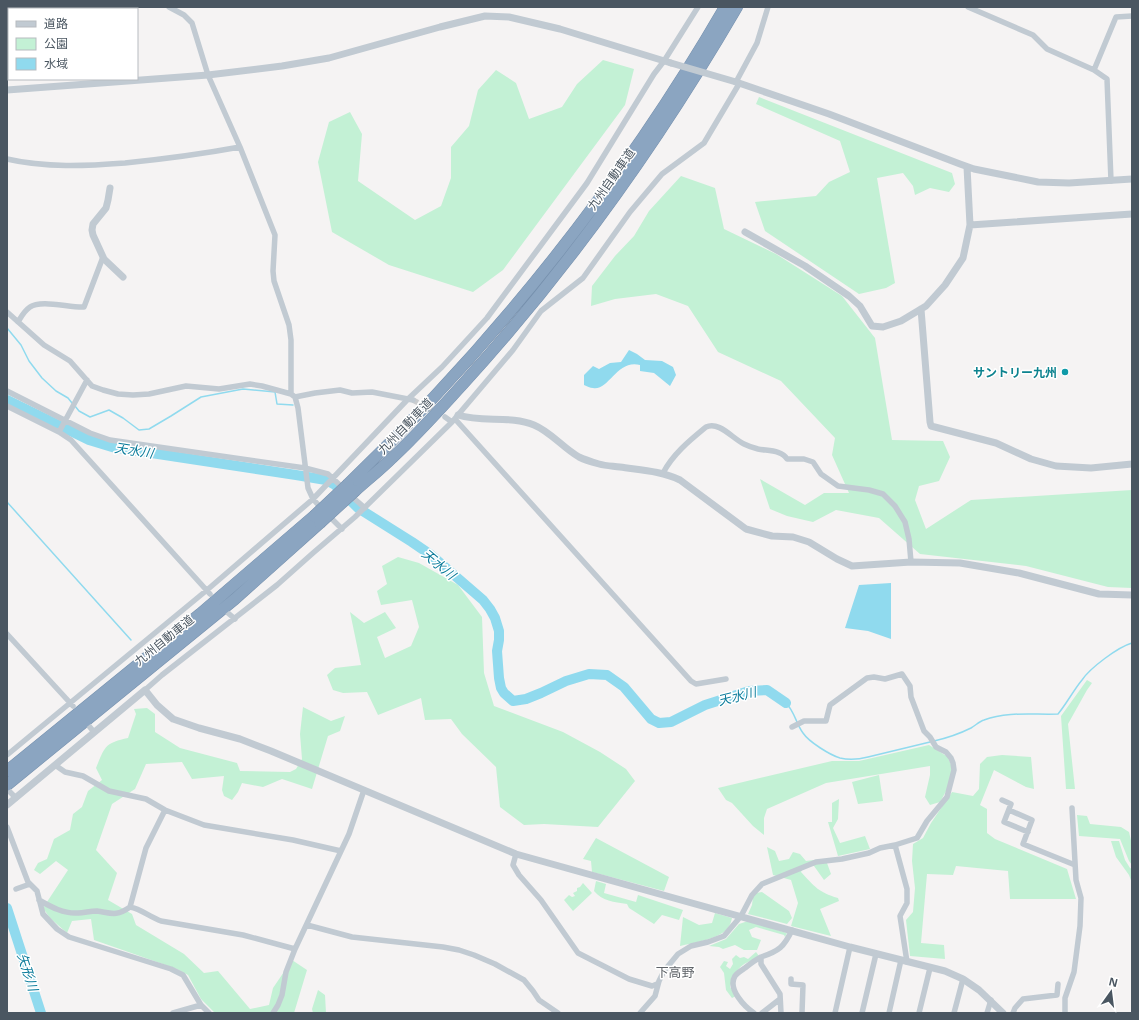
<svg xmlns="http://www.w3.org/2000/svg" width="1139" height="1020" font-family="'Open Sans','Noto Sans JP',sans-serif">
	<rect width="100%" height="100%" fill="#f5f3f3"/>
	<path fill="#c3f1d5" d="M603,60L634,69L625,105L503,270L473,292L389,265L332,232L318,162L329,122L350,112L362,134L358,181L415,220L441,206L451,178V147L469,126L478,90L496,70L516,83L529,119L562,107L577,84Z
		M759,97L952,173L955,184L949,192L930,188L915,195L913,186L903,173L877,178L895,283L886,288L859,294L765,231L755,202L816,196L829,182L850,172L840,141L756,104Z
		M681,176L715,188L724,229L776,254L842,296L875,338L892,440L943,441L950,457L939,481L919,486L915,500L926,529L971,500L1132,490V588L1108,587L1026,566L920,554L879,518L836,510L813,522L787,516L770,509L760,479L805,505L824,493H849L832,455L835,438L781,381L718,352L688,306L656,294L615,299L591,306L592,286L615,256L634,236L649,211Z
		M398,557L419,563L458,585L482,617L484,673L494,706L563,732L600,752L626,769L635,781L598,827L544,824L524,825L500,807L496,767L462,734L451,719L425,720L421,698L378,715L367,692L343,693L333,690L327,675L335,668L361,665L350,612L364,623L385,612L396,628L377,637L385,658L411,646L419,627L412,600L381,605L377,591L387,584L382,566Z
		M1087,680L1092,683L1087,690L1068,724L1075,789H1066L1061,716Z
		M303,707L331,721L345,716L340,731L328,736L312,789L282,779L263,787L242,783L238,792L232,800L224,796L222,790L224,776L192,779L182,762L146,764L135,789L112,804L96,850L117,873L108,900L132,914L136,925L184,954L204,973L218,971L250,1009L269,1005L273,988L292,960L307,970L294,1013H215L201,999L188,975L177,969L94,940L91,919L72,921L67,933L50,918L43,908L68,870L56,861L40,874L34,870L38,863L47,859L54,839L70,830L73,814L82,807L88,791L102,780L96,768C105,746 105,743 128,738L136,714L134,709L147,708L155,714V732L180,748L237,763L240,771L290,772L296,769L302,759L300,734Z
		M929,745L948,757L953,770L949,786L940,802L930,805L925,797L930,775V766L826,783L767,809L764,818V835L753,826L732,803L726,800L718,788L832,761H859Z
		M1002,755L1031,757L1034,789L1026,787L994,770L980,805L987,809V833L995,839L1067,869L1076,899H1010L1008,871L956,866L953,875L927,874L921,943L944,945L945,959L910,956L906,920L913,912L915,888L912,861L913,844L923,838L931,823L952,792L973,796L979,789L980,764L987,757Z
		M879,775L883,801L858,804L852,782Z
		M839,799L838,819L833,828L840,843L865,836L870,849L838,856L828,822H832V803Z
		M1077,815L1087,816L1090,824L1121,827L1129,832L1132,845V865L1129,861L1120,839L1079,836Z
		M596,838L669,877L664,891L592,872L591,861L583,859Z
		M1111,841H1119L1125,860L1130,868L1132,869V883L1129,875L1116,857Z
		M767,847L775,851L779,861L789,859L793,852L800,854L806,861L821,859L827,863L831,874L824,880L814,866H804L801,872C815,887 818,892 838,898L839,901L820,909L831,936L791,926L798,903L791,880L773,875Z
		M596,881L606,884L604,893L636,902L638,895L683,910L679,920L662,915L654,924L629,908L627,904C614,902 602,901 594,891Z
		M583,883L592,893L573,911L564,900L569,895L572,897L575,896L573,893L577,891V888L580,887Z
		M762,892L789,911L792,918L787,924L748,914L752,905L753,897L756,893Z
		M715,913L732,918C731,922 730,926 727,929C719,939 692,943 680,946L683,917L699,925L712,923Z
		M748,921L787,933L785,937L784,935L756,927L749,930L752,937L761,940L757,950H744L735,945L723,949L719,947L709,946L726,939L739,924Z
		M756,952L759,956C756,959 752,960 748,962C737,967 733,976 730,987L736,996L732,998L726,990L724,973L720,967L724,961L728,962L726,966L730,969L733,964L732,959L736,955L740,958L744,957L748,959Z
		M318,990L325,995L326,1013H313L312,1009Z"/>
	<path fill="#90daee" d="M629,350L637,354L645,360L662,361L673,367L676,375L670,386L654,373L640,371V365C617,359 609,391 593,388C590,388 587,386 584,385V375L593,366L599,369L610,363L621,362Z
		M891,583V639L868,631L845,628L859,585Z"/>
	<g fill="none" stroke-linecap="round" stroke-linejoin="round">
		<path stroke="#90daee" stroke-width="1.5" d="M7,328L21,345L29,361L42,378L56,391L68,398L72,403
			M75,406L79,411L90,417L109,410L123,418L139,430L149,429L171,416L201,397L243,389L275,392L277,404L293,405
			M7,502L131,640
			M786,703C795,712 796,724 803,733C809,742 830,755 840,758C849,760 860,759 868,757L930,742
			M934,741C947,738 959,734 971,728C976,725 980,721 984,720C1008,711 1034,715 1058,714C1067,703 1073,691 1082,680C1090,668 1118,647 1132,643"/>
		<path stroke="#90daee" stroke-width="10" d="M7,400L89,440L112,447L296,475L326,480L335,485L358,508L412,542L431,555L483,600L490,609L495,618L499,631V640L497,651L499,678L501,688L504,693L513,701L526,699L541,693L566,681L589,674L607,675L624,687L651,719L659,723L671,722L705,705L749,691L767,690L786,703
			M7,908L41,1013"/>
		<path stroke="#caccce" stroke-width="5.5" stroke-dasharray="5.5 3" stroke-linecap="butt" d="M413,400L437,413"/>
		<defs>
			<path id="motorway" d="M348,484C495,343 623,183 725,7
				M355,491C367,480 380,470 392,458C417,435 440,409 463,384C568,269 659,141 737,7
				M7,771L200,614L314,516
				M7,785L235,599L320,523"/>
		</defs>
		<use href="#motorway" stroke="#7690ad" stroke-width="12"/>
		<path stroke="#c1cad2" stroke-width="5.5" d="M169,7L184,15L192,23L208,75L240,147L275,235L273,271L274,281L289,325L291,340V394
			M968,7L1033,35L1047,49L1094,70L1107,79L1111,181
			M1094,70L1116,17L1132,16
			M736,82L757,43L768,7
			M7,159C46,168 86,166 125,163C164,159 202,154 240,147
			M7,312L44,345L70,361L92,386L103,390L118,394L133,395L149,394L186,386L219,389L250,384L262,386L291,394L295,397L298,408L308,488L313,499L322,509
			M18,322C21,317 24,311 30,307C41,299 70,308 84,307L103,257
			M7,391L90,433L110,440L305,468L328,474L344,489
			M295,397L315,393L340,390L352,393L372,392L413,400
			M7,406L59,432L71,440L210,594
			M445,417L452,422
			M455,419L691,681L696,684L726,679
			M59,432L87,380
			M663,473C673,454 689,441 706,427C719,421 732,438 744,444C748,446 754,448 758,449C768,451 782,450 787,459H804L813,462L821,474L838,486L869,490L883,494L895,506L905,522L909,539L911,562
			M350,495L365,508
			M328,515L342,529
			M228,613L235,619
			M7,634L73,706
			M145,690L162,675L277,585L313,553L355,517L452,422L513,350L541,311L583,278L630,212L662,174L704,143L739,84
			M89,726L94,732
			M792,727L804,721H826L830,705L867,678L874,677L885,679L902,674L910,686L911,697L924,731L930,737L936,747L946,752L951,758L953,763L954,770L947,797L927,821L917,838L895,845L907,889V903L900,916L907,962
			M7,755L207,590L313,499L408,399L442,367L487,318L587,183L654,74L664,61L698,7
			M55,765L65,772L83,776L109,791L146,799L165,810L204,825L293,840L341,851
			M9,791L16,798
			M1002,800L1011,804L1004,822L1028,832
			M1009,810L1032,820L1023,844L1075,865
			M7,827L28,882L37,891L43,914L57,929L69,937L171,969L183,975L201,1005L209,1013
			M516,854L513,865L519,875L541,900L578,953L629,979L652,986L657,984
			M16,889L30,884
			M39,900C51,907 64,914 78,913C84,913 90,911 97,911C111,913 116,917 130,907L146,848L165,810
			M130,907C141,909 150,917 161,921L243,935L295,949
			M307,925L352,937L443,947L459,950L474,955L495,964L524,980L533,991L539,1000L558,1013
			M791,979V984L803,985L802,1013
			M173,1013L201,1005
			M273,1013L278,1005L282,995L286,972L295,949L349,834L364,790
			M640,1013L655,996L659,981L664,971L678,954L691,946L708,942L724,936L741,916L752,895L762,884L816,862L842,859L869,853L880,848L895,845
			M754,1013C745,1007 727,989 735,976C737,973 742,970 745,968C750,964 755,960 761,957
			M762,1013L780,999
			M781,1013L780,994L761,964V957C779,951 784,947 792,930
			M835,1013L850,947
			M862,1013L876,954
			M889,1013L901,960
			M919,1013L930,968
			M954,1013L963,979
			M987,1013L991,1000
			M1013,1013L1015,1008L1023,999L1057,995L1058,984
			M1065,1013V998L1074,972L1080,926L1081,898L1076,880L1072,808"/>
		<path stroke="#c1cad2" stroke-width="7" d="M736,82L829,114L960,164L974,169L1038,182L1069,183L1132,179
			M7,90L208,75L282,66L329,58L440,27L485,16L509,17L560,29L671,63
			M110,188L108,200L106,208L93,224L92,230L93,235L104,259L123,277
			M970,225L1132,214
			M745,232L805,266L849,296L860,306L872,326L883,327L901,321L926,306L945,285L963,258L970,225L967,167
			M921,309L930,422L931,426L996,443L1031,459L1056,466L1091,468L1132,464
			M458,415C482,423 510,415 534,425C551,432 563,448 579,457C585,460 592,462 599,464C606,466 613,466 620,467C640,470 662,471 680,480L746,529L772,536L793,537L809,542L837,559L852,566L911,562L960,563L1019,573L1099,594L1132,595
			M7,805L145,690L157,705L173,719L199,728L240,739L271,751L516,854L850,947L945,971L963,979L979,990L1003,1013"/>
		<use href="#motorway" stroke="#8ba5c1" stroke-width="11"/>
		<defs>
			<path id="motorway-bridge" d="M314,516L348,484
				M320,523L355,491"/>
		</defs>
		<use href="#motorway-bridge" stroke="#7690ad" stroke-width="12" stroke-linecap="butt"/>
		<path stroke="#c1cad2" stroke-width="7" d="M671,63L736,82"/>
		<use href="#motorway-bridge" stroke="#8ba5c1" stroke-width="11"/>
	</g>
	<circle fill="#0f9aa8" stroke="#fff" stroke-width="1.5" cx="1065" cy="372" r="4"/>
	<g text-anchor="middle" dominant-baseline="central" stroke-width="3" stroke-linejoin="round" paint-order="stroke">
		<g font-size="12" fill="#4a5661" stroke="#fff">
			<text transform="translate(611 179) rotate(-55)">九州自動車道</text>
			<text transform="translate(405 426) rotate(-46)">九州自動車道</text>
			<text transform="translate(164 640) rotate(-39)">九州自動車道</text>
		</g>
		<g font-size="12" font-weight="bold" fill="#0d838f" stroke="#fff" text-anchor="end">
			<text x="1057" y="372">サントリー九州</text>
		</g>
		<g font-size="13" font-style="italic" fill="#0c7c9b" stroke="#fff">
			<text transform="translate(134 450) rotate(9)">天水川</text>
			<text transform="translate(439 564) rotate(40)">天水川</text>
			<text transform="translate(737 696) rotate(-14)">天水川</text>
			<text transform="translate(28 972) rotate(72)">矢形川</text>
		</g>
		<g font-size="13" fill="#5f6368" stroke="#fff">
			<text x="675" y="972">下高野</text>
		</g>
	</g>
	<rect width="1139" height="1020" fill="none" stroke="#4a5661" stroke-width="16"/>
	<rect x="8" y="8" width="130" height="72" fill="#ffffff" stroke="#b7bbc0"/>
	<rect x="16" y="21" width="20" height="6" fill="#c1cad2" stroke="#b7bbc0"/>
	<text x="44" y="28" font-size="12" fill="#4a5661">道路</text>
	<rect x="16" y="38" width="20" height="12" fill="#c3f1d5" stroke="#b7bbc0"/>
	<text x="44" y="48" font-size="12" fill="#4a5661">公園</text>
	<rect x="16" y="58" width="20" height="12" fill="#90daee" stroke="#b7bbc0"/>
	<text x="44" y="68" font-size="12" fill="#4a5661">水域</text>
	<g transform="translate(1111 992) rotate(14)" stroke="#ffffff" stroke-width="3" paint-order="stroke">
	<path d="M0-3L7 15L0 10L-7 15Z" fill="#4a5661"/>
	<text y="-6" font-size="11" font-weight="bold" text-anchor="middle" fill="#4a5661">N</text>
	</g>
</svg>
